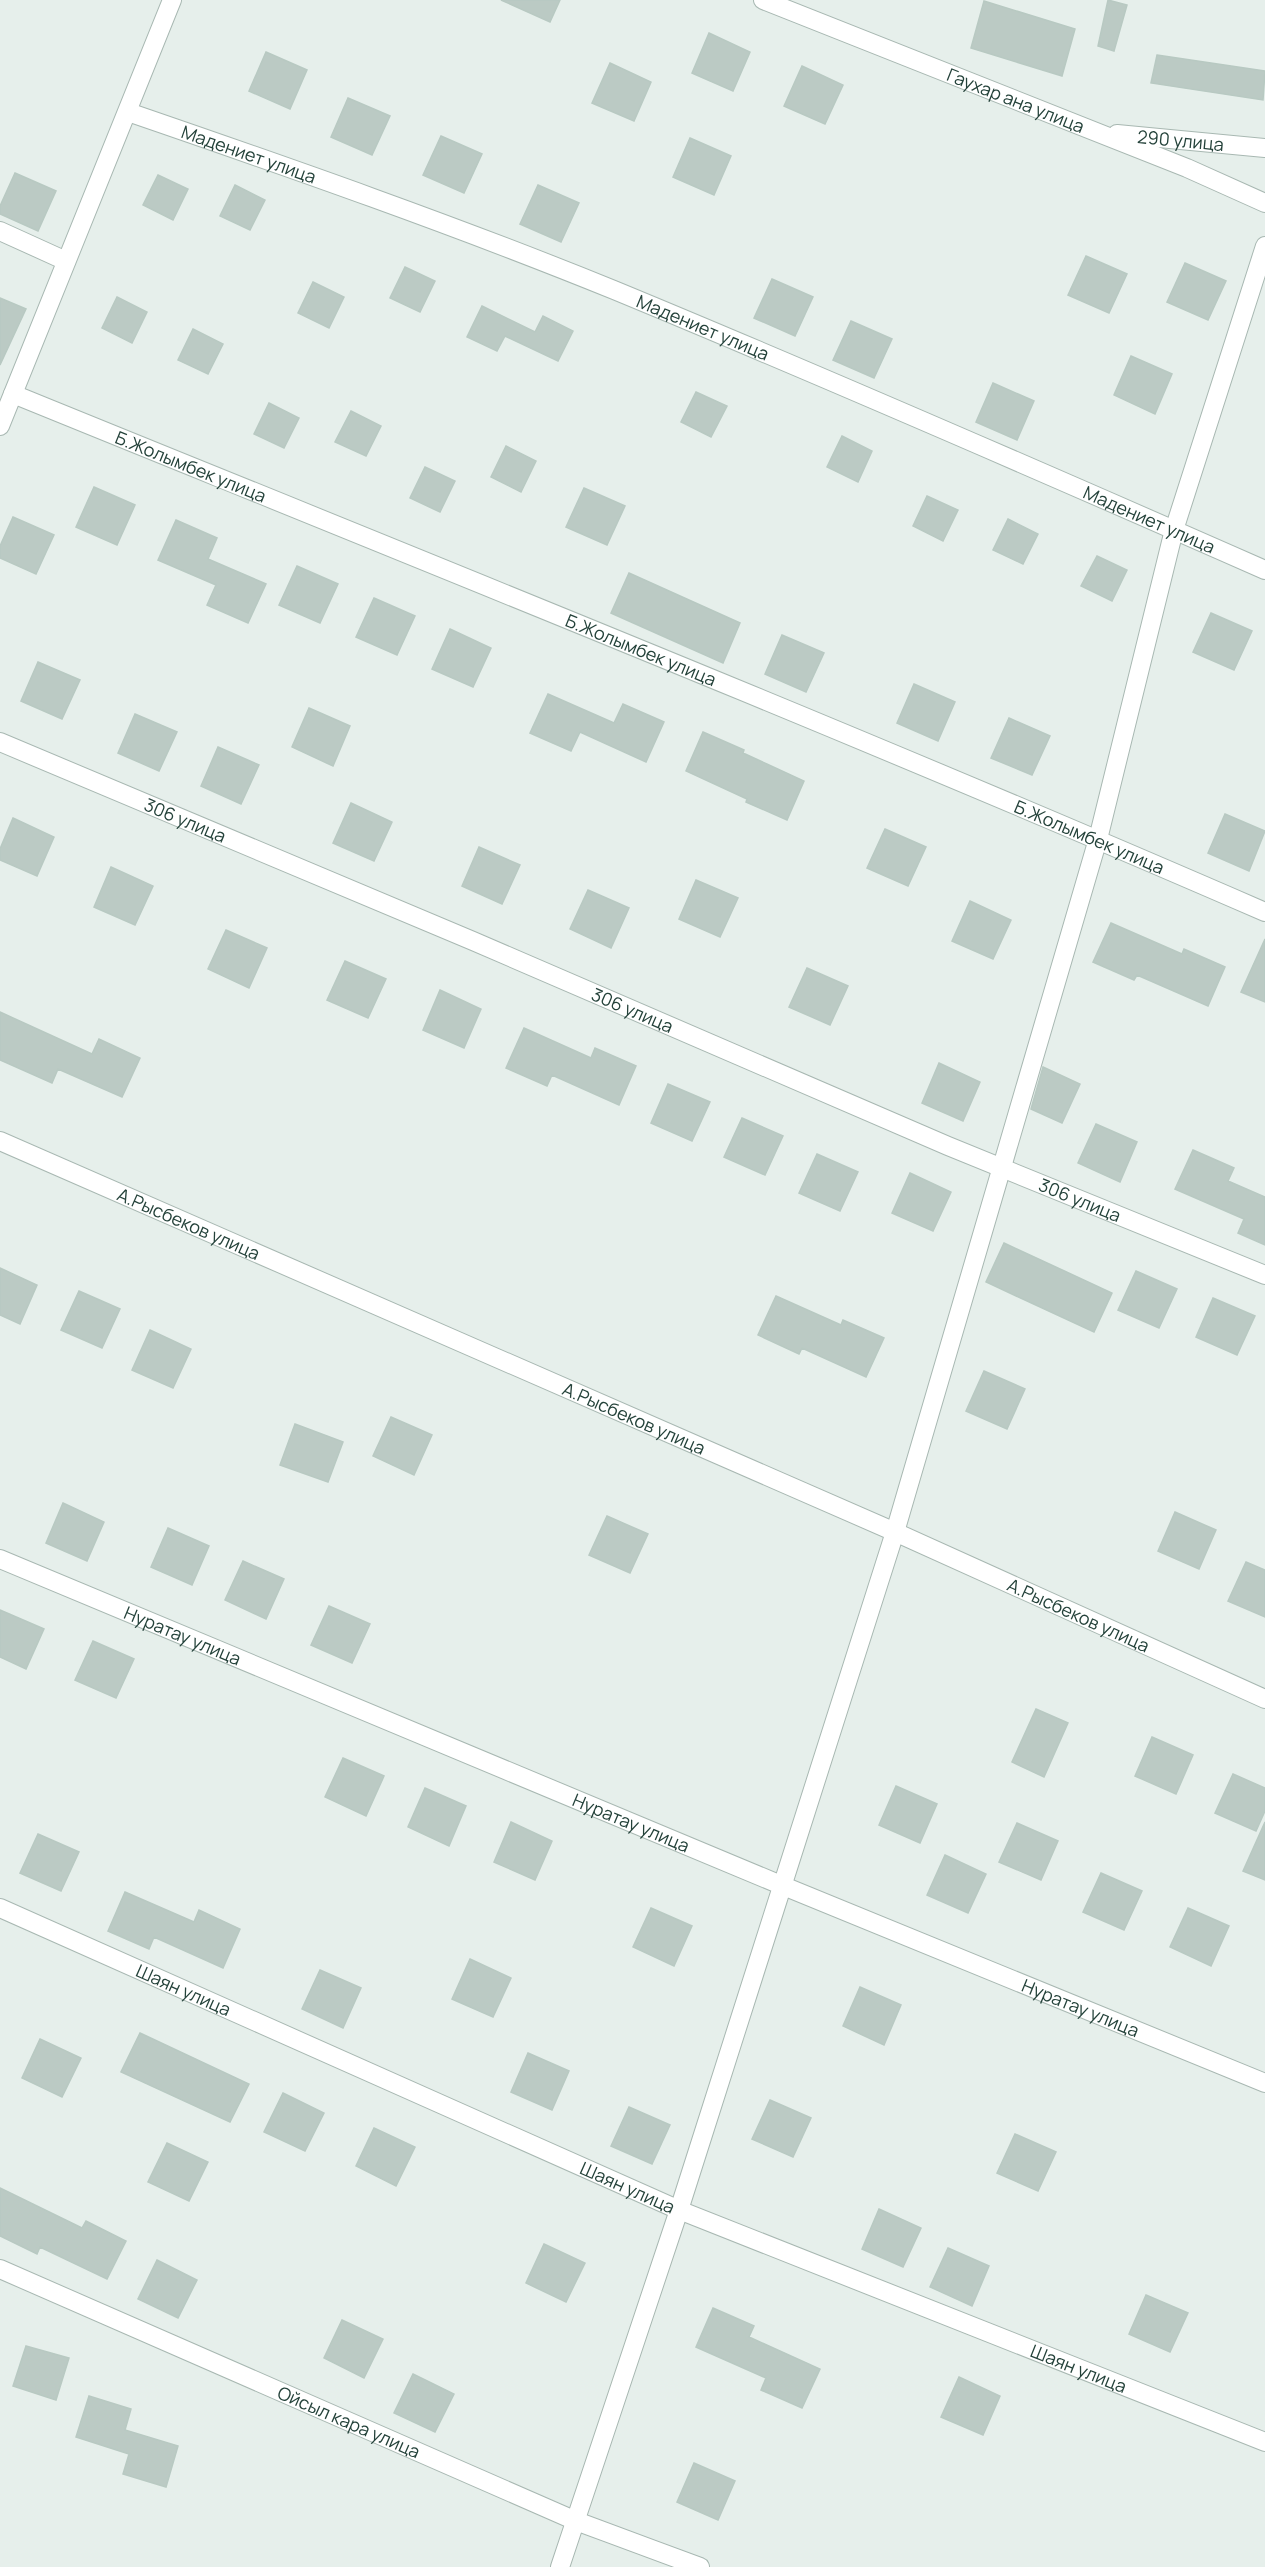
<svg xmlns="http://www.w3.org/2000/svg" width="1265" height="2567" font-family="Manrope,sans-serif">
	<rect width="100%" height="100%" fill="#e6efeb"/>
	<path fill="#bbcac4" stroke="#b8c9c2" stroke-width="1.5" d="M501,0H560L550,22Z
		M1108,0L1127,5L1114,51L1098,46Z
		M984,1L1075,29L1062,76L971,48Z
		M709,33L750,52L733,91L692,73Z
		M266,52L307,70L290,109L249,91Z
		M1157,55L1265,71L1263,100L1151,83Z
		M610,63L651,82L634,121L592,103Z
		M802,66L843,85L825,124L784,106Z
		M348,98L390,116L372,155L331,137Z
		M441,136L482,154L464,193L423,175Z
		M690,138L731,156L714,195L673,177Z
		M15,173L56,191L38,231L0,214V206Z
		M158,175L188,189L173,220L143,205Z
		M235,185L265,200L250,230L220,216Z
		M538,185L579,203L561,242L520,224Z
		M1086,256L1127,274L1109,313L1068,295Z
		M1185,263L1226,281L1208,320L1167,302Z
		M405,267L435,281L420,312L390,298Z
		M772,279L813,297L795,336L754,318Z
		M313,282L344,297L329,328L298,313Z
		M117,297L147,312L132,343L102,328Z
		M0,298L26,309L0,365Z
		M482,306L535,332L543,316L573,331L558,361L505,336L497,351L467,337Z
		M851,321L892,339L874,378L833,360Z
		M193,329L223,344L208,374L178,360Z
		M1131,356L1172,374L1155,414L1114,395Z
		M993,383L1034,401L1017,440L976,422Z
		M696,392L727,406L711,437L681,422Z
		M269,403L299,418L284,448L254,434Z
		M351,411L381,426L366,456L335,442Z
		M842,436L872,451L858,482L827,467Z
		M506,446L536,461L521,492L491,477Z
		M425,467L455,481L440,512L410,498Z
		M94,487L135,505L117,545L76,527Z
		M584,488L625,506L607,545L566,527Z
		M927,496L958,510L943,541L913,526Z
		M13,517L54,535L36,574L0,558V546Z
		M1008,519L1038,534L1023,564L993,550Z
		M176,520L217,538L208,559L266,584L248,623L207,605L216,585L158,560Z
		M1097,556L1127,570L1112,601L1081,586Z
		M297,566L338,584L320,623L279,605Z
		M629,573L740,623L723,663L611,613Z
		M374,598L415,616L397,655L356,637Z
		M1211,613L1252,631L1234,670L1193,652Z
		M450,629L491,648L473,687L432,669Z
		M782,635L824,653L806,692L765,674Z
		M38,662L80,680L62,719L21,701Z
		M914,684L955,702L938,741L897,723Z
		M548,694L614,723L623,704L664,722L646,762L580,732L571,751L530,733Z
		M309,708L350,726L333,766L292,747Z
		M135,714L177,732L159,771L118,753Z
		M1009,718L1050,736L1032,775L991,758Z
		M703,732L744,750L743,753L804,781L787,820L746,802L747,799L686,771Z
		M218,747L259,765L241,804L201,786Z
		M351,803L392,822L374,861L333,843Z
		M1225,814L1265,831L1249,871L1208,853Z
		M13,818L54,837L37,876L0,860V849Z
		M885,829L926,847L908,886L867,868Z
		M479,847L520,865L502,904L462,886Z
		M111,867L153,886L135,925L94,907Z
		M696,880L738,898L720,937L679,919Z
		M588,890L629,908L611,948L570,929Z
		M970,901L1011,920L993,959L952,941Z
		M1111,923L1182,954L1184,949L1225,967L1208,1006L1137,975L1134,980L1093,962Z
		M226,930L267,948L249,988L208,969Z
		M1265,939V1002L1241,992Z
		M345,961L386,979L368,1018L327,1000Z
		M807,968L848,986L830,1025L789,1007Z
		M440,990L481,1009L464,1048L423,1030Z
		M0,1012L92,1054L99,1039L140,1058L122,1097L58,1069L52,1083L0,1060Z
		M524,1028L591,1058L595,1048L636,1066L619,1105L552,1075L547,1086L506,1068Z
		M939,1063L980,1082L963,1121L922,1103Z
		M1043,1067L1080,1084L1062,1123L1031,1109Z
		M668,1084L710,1102L692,1141L651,1123Z
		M742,1118L783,1136L765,1175L724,1157Z
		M1096,1124L1137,1142L1120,1182L1078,1163Z
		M1193,1150L1234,1168L1228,1181L1265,1197V1245L1238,1233L1244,1219L1175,1189Z
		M817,1154L858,1172L840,1211L799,1193Z
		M910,1173L951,1192L933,1231L892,1213Z
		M1004,1243L1112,1293L1094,1332L986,1282Z
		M0,1268L37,1285L20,1324L0,1315Z
		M1136,1271L1177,1289L1159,1328L1118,1310Z
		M79,1291L120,1309L102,1348L61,1330Z
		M776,1296L841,1325L843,1320L884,1338L866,1377L802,1348L799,1354L758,1335Z
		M1213,1298L1255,1316L1237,1355L1196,1337Z
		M150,1330L191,1349L173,1388L132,1370Z
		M984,1371L1025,1389L1007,1429L966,1411Z
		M391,1417L432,1435L414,1475L373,1456Z
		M295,1424L343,1442L328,1482L280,1465Z
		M63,1503L104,1522L87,1561L46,1543Z
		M1175,1512L1216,1530L1199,1569L1158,1551Z
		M607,1516L648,1534L630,1573L589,1555Z
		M168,1528L209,1546L192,1585L151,1567Z
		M243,1561L284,1579L266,1619L225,1600Z
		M1246,1562L1265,1570V1617L1228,1601Z
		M329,1606L370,1624L352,1663L311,1645Z
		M0,1610L44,1629L26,1669L0,1657Z
		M93,1641L134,1659L116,1698L75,1680Z
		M1036,1709L1068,1723L1044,1777L1012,1762Z
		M1152,1737L1193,1755L1176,1794L1135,1776Z
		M343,1758L384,1776L366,1816L325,1797Z
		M1233,1774L1265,1788V1811L1256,1831L1215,1813Z
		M896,1786L937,1804L920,1843L879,1825Z
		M425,1788L466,1806L449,1846L408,1827Z
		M511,1822L552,1841L535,1880L494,1862Z
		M1265,1822V1880L1243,1871Z
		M1017,1823L1058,1841L1041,1880L999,1862Z
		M38,1834L79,1852L61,1891L20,1873Z
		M945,1855L986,1874L968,1913L927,1895Z
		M1101,1873L1142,1891L1124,1930L1083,1912Z
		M125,1892L194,1922L199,1910L240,1929L223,1968L154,1937L149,1949L108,1931Z
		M651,1908L692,1926L674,1966L633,1947Z
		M1188,1908L1229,1926L1211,1966L1170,1947Z
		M470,1959L511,1978L493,2017L452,1999Z
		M320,1970L361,1988L343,2028L302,2009Z
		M860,1987L901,2005L884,2045L843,2026Z
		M140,2033L249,2084L230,2122L121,2072Z
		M40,2039L81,2058L62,2097L22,2078Z
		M528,2053L569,2071L552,2110L511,2092Z
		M283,2093L324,2113L305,2151L264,2132Z
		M770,2100L811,2118L793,2157L752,2139Z
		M629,2107L670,2125L652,2164L611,2146Z
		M374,2128L415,2147L396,2186L356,2166Z
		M1015,2134L1056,2152L1038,2191L997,2173Z
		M167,2143L208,2162L189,2201L148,2182Z
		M0,2188L82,2228L86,2221L126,2241L107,2279L40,2247L37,2254L0,2236Z
		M879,2209L921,2228L903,2267L862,2249Z
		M544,2244L585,2263L566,2302L526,2283Z
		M948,2248L989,2266L972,2306L930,2287Z
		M157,2260L197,2280L178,2318L138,2299Z
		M1146,2295L1188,2313L1170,2352L1129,2334Z
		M713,2308L754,2326L749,2337L820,2369L802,2408L761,2390L766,2378L696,2347Z
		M342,2320L383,2339L364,2378L324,2358Z
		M26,2346L69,2358L56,2400L13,2386Z
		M413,2374L454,2394L435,2432L394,2413Z
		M959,2377L1000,2396L983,2435L941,2417Z
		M89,2396L131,2409L125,2430L178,2446L166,2487L123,2474L129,2454L76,2437Z
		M694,2463L735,2481L718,2520L677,2502Z"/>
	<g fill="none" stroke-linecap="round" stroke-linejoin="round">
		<defs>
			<g id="minor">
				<path id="s1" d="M763,0L1187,168L1265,203"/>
				<path id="s2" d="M128,112C291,168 454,225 614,290C832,380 1049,475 1265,570"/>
				<path id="s3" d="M1117,134L1265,148"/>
				<path d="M0,231L66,261"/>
				<path id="s4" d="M13,394C431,564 851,732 1265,912"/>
				<path d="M0,426L172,0"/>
				<path id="s5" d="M0,742L473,941L948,1146L1265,1275"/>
				<path id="s6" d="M0,1141L895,1532L1265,1699"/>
				<path id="s7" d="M0,1559L781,1885L1265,2083"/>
				<path id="s8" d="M0,1908L679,2210L1265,2442"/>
				<path id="s9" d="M0,2269L576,2521L700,2567"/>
				<path d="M560,2567L679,2210L895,1532L1098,839L1174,530L1265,246"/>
			</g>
		</defs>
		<use href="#minor" stroke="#a8b8b2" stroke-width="20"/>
		<use href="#minor" stroke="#fff" stroke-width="18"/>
	</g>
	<g text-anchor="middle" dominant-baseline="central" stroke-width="5" stroke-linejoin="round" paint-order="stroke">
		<g font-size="18" fill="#24423a" stroke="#f7fbf9">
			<text stroke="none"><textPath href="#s1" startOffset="272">Гаухар ана улица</textPath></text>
			<text stroke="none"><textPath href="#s3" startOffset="64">290 улица</textPath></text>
			<text stroke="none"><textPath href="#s2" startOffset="128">Мадениет улица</textPath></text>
			<text stroke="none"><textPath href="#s2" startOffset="614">Мадениет улица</textPath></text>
			<text stroke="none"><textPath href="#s4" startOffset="192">Б.Жолымбек улица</textPath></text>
			<text stroke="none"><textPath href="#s2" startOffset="1100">Мадениет улица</textPath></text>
			<text stroke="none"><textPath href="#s4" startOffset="678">Б.Жолымбек улица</textPath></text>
			<text stroke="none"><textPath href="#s5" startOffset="201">306 улица</textPath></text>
			<text stroke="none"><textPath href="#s4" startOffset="1164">Б.Жолымбек улица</textPath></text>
			<text stroke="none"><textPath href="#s5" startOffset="687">306 улица</textPath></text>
			<text stroke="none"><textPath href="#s5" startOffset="1173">306 улица</textPath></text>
			<text stroke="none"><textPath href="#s6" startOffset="206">А.Рысбеков улица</textPath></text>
			<text stroke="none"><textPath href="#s6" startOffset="692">А.Рысбеков улица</textPath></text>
			<text stroke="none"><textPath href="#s6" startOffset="1178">А.Рысбеков улица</textPath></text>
			<text stroke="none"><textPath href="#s7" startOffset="198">Нуратау улица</textPath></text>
			<text stroke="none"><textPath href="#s7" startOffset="684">Нуратау улица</textPath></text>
			<text stroke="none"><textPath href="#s8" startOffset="201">Шаян улица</textPath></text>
			<text stroke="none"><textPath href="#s7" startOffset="1170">Нуратау улица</textPath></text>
			<text stroke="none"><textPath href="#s8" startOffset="687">Шаян улица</textPath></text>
			<text stroke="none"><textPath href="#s8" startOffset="1173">Шаян улица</textPath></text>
			<text stroke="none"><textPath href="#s9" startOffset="381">Ойсыл кара улица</textPath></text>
		</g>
	</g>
</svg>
